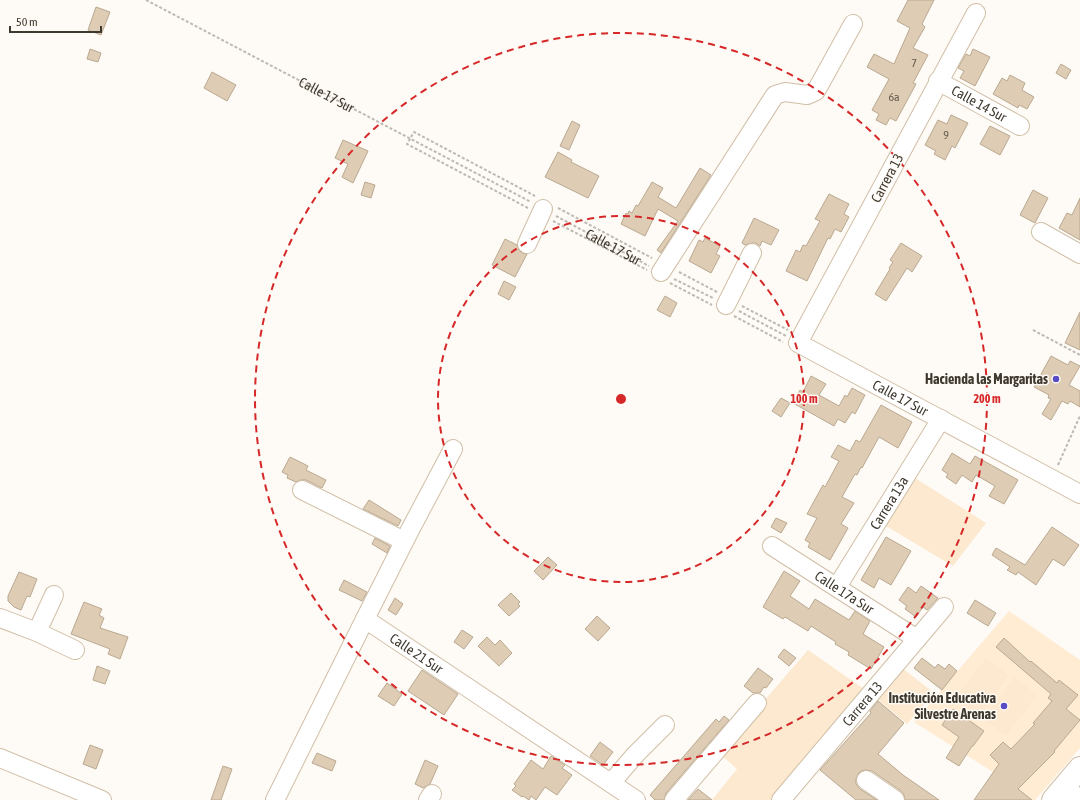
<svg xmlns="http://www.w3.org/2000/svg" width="1080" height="800" font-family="'Asap Condensed',sans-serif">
	<rect width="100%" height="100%" fill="#fefaf5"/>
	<path fill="#ffecd3" d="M1009,611L1080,660V748L1035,800H1033L993,772L914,722Z"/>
	<path fill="#fce9cf" d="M915,478L986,523L953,566L886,526Z
		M808,650L864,689L773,800H712L737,769L719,753Z
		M986,658L1009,675L979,716L955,699Z
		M902,668L934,693L907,724L876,698Z
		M1014,677L1037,695L1006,736L983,719Z"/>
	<path fill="#deccb4" stroke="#baa991" d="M908,0H934L922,24L925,27L913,48L928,55L913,83L916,84L896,121L890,118L886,125L876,120L879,114L872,110L889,79L867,67L874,54L894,64L910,28L897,21Z
		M96,7L110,12L101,35L88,30Z
		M90,49L101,53L98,62L87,59Z
		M973,49L990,57L975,86L960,78L964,71L958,68L966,54L970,56Z
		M1061,64L1071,70L1066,79L1056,73Z
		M212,72L236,85L227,101L204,88Z
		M1010,75L1025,83L1022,90L1034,97L1027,109L1019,105L1018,108L993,94L1002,78L1007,81Z
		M951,115L968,123L955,148L952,146L945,160L934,154L936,151L925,145L938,120L947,124Z
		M572,121L580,125L569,150L560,146Z
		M990,126L1010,136L1000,155L980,144Z
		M343,140L368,151L353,183L342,177L348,164L335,158Z
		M558,152L572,160L571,162L599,176L588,198L545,177Z
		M700,168L711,175L661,253L657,250L678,221L658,209L645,236L621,224L626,213L628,214L629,211L632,213L636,205L638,206L652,182L663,188L658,197L676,208Z
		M365,182L375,185L371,198L361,195Z
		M1033,190L1048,198L1035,223L1020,215Z
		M829,194L849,204L844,214L849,217L841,232L835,229L830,239L828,238L807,281L786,271L796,250L800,252L803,245L806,246L820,221L815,219Z
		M1080,198V240L1059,228L1067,213L1072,215Z
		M754,218L779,230L771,245L762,241L760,246L756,243H752L745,245L742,243Z
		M705,238L720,246L716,254L720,256L711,273L689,261L699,240L703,242Z
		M505,239L517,245L519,250L522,253L527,254L515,277L492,265Z
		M901,243L922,256L912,272L907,268L886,301L875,294L890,269L889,268L893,262L890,260Z
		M504,281L516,287L509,300L498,294Z
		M665,296L677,303L670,317L657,310Z
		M1080,312V350L1065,343Z
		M1051,356L1068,365L1070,361L1080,366L1069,385L1080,391V407L1070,401L1068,404L1062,401L1051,420L1042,414L1051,399L1048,398L1049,395L1034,387Z
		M811,376L826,384L819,395L839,406L845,395L847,397L852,388L865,395L855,414L852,412L845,423L838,419L834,426L793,403L800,390L803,392Z
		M781,398L790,403L781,417L772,411Z
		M881,405L912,422L898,448L879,437L862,468L861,467L857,475L855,474L842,497L854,503L841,524L848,528L830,560L808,547L810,543L805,540L817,518L807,514L823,485L825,487L839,461L831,457L838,445L850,451L856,440L860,442Z
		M952,453L970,464L975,456L1018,480L1004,504L989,496L995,486L976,475L972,482L962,475L956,484L946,477L948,474L942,470Z
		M290,457L308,466L306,470L326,480L322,488L306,480H301L296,482L287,478L288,475L282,472Z
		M369,500L401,520L398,526L363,509Z
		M776,518L787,523L781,533L771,527Z
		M1052,527L1079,545L1064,566L1053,559L1036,585L1018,572L1016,575L1007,570L1010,567L992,555L996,548L1025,565Z
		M886,537L911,551L891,585L879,578L874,588L861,580Z
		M375,538L390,546L387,553L372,544Z
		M548,557L557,565L543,580L534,571Z
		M784,571L800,581L790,596L809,609L815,599L849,620L855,611L870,621L863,634L884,647L871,669L848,655L849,652L835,644L836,642L811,626L808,631L785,617L783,619L763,607Z
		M19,572L37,579L30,597L27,596L21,610L14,607L8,601V596Z
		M344,580L367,592L362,601L339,590Z
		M921,586L938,598L927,610L923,607L916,617L905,609L907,606L899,600L908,587L916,593Z
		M511,593L520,602L518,604L520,606L509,616L498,605Z
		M395,598L403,604L396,615L388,610Z
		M975,600L996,613L988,626L967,613Z
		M84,602L102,609L99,615L104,618L100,628L128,637L120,659L108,654L110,649L71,634Z
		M597,616L610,628L598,641L585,629Z
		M462,630L473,637L464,649L454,642Z
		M487,637L495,645L500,640L512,653L499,666L478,646Z
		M1004,638L1030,662L1031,661L1057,683L1059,680L1078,695L1066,709L1080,720L1054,751L1055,752L1018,789L1032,800H974L999,764L990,755L1003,742L1011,749L1035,724L1033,723L1052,701L1048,698L1051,694L996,647Z
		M784,649L796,658L789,666L778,657Z
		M922,658L935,668L938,664L945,669L949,664L957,671L942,690L914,668Z
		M97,666L110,671L105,684L93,680Z
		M758,668L773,679L766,688L764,687L760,693H753L744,686Z
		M422,670L458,694L444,715L408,691Z
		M387,683L402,694L394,706L378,696Z
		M878,701L904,723L878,754L903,775L939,800H905L904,795L901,791L872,771L866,770L861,771L858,774L856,779V784L860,789L877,800H856L820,770L871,713L870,711Z
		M953,709L984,731L973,746H972L959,766L946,758L959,737L942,725Z
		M724,716L729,720L666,793L664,800H655L650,795L716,719L719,722Z
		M600,742L613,752L603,765L590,756Z
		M90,745L103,750L96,769L83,764Z
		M317,753L336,761L332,771L312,763Z
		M551,756L565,765L562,768L572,775L557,795L545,787L536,800L531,796L529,800L523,796L522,797L512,790L516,786L514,784L531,760L543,769Z
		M425,760L438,766L430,784L423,788L415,784Z
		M223,766L232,769L221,800H211Z
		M698,789L712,800H688Z"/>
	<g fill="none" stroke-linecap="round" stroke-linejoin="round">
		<defs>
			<g id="minor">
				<path id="s3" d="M976,13L798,343L1080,494"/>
				<path id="s4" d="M938,81L1020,126"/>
				<path d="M1041,232L1080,254"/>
				<path d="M527,244L543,209"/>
				<path d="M661,272L775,95L785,92L807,95L816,91L853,24"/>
				<path d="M726,305L752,253"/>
				<path d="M302,490L404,541"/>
				<path id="s5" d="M772,546L917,639"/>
				<path id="s6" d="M837,587L941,419"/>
				<path d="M0,618L37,632L75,650"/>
				<path d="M365,619L410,530L453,449"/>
				<path d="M37,632L54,595"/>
				<path d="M0,758L102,800"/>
				<path d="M866,780L895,800"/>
				<path d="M611,783L635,755L665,725"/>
				<path d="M1064,787L1080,799"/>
				<path id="s7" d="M275,800L365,619L636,800"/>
				<path d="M428,800L432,794"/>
				<path d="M674,800L757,703"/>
				<path id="s8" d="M781,800L944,607"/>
			</g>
			<path id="major" d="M1053,800L1080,768"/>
		</defs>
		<use href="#minor" stroke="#d0bfa7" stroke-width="20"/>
		<use href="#major" stroke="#d0bfa7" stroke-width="24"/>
		<g stroke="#beb9b2" stroke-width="2" stroke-dasharray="3 2" stroke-linecap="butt">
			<path id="s1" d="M146,0L531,202"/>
			<path d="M528,208L407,144L414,132L535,196"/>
			<path d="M558,208L652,258"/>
			<path id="s2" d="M556,216L649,266"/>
			<path d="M553,221L647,270"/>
			<path d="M679,272L717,292"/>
			<path d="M674,279L713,298"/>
			<path d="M670,283L712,305"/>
			<path d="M742,306L788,330"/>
			<path d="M739,311L786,336"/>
			<path d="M734,316L783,342"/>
			<path d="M1033,330L1080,355"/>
			<path d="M1058,465L1080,416"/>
		</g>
		<use href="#minor" stroke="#fff" stroke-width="18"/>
		<use href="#major" stroke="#fff" stroke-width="22"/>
	</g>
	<g fill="none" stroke="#d62828" stroke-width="2" stroke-dasharray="7 5">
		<circle cx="621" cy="399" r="183"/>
		<circle cx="621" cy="399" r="366"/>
	</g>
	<g fill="#594cc4" stroke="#fefaf5" stroke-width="1.5">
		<circle cx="1056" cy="379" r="4"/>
		<circle cx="1004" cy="706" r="4"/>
	</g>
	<g text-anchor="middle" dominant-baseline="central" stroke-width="3" stroke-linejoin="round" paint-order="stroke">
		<g font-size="12" fill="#675d50">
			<text x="914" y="63">7</text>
			<text x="894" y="97">6a</text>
			<text x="946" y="135">9</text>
		</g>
		<g font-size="14" fill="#3f382e" stroke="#fefaf5">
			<text stroke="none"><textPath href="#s1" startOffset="204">Calle 17 Sur</textPath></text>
			<text stroke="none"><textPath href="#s4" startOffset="47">Calle 14 Sur</textPath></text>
			<text transform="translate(887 178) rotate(-62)">Carrera 13</text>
			<text stroke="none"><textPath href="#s2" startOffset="65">Calle 17 Sur</textPath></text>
			<text stroke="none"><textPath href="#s3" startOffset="491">Calle 17 Sur</textPath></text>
			<text stroke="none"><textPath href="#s6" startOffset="99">Carrera 13a</textPath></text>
			<text stroke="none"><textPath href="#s5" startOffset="86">Calle 17a Sur</textPath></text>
			<text stroke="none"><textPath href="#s7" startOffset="264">Calle 21 Sur</textPath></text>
			<text stroke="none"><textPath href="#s8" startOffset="126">Carrera 13</textPath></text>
		</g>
		<g font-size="14" font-weight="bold" fill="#3f382e" stroke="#fefaf5" text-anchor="end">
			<text x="1048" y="379">Hacienda las Margaritas</text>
			<text x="996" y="698">Institución Educativa<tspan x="996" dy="16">Silvestre Arenas</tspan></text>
		</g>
	</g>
	<circle cx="621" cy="399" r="6" fill="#d62828" stroke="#fefaf5" stroke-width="2"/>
	<g font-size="12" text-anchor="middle" font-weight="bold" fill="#d62828" stroke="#fefaf5" stroke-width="3" stroke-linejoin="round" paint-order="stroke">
		<text x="804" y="403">100 m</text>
		<text x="987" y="403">200 m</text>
	</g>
	<path d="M10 26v6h91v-6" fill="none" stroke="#3f382e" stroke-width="2"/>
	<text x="16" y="26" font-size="12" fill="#3f382e" stroke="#fefaf5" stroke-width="3" paint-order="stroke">50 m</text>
</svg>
